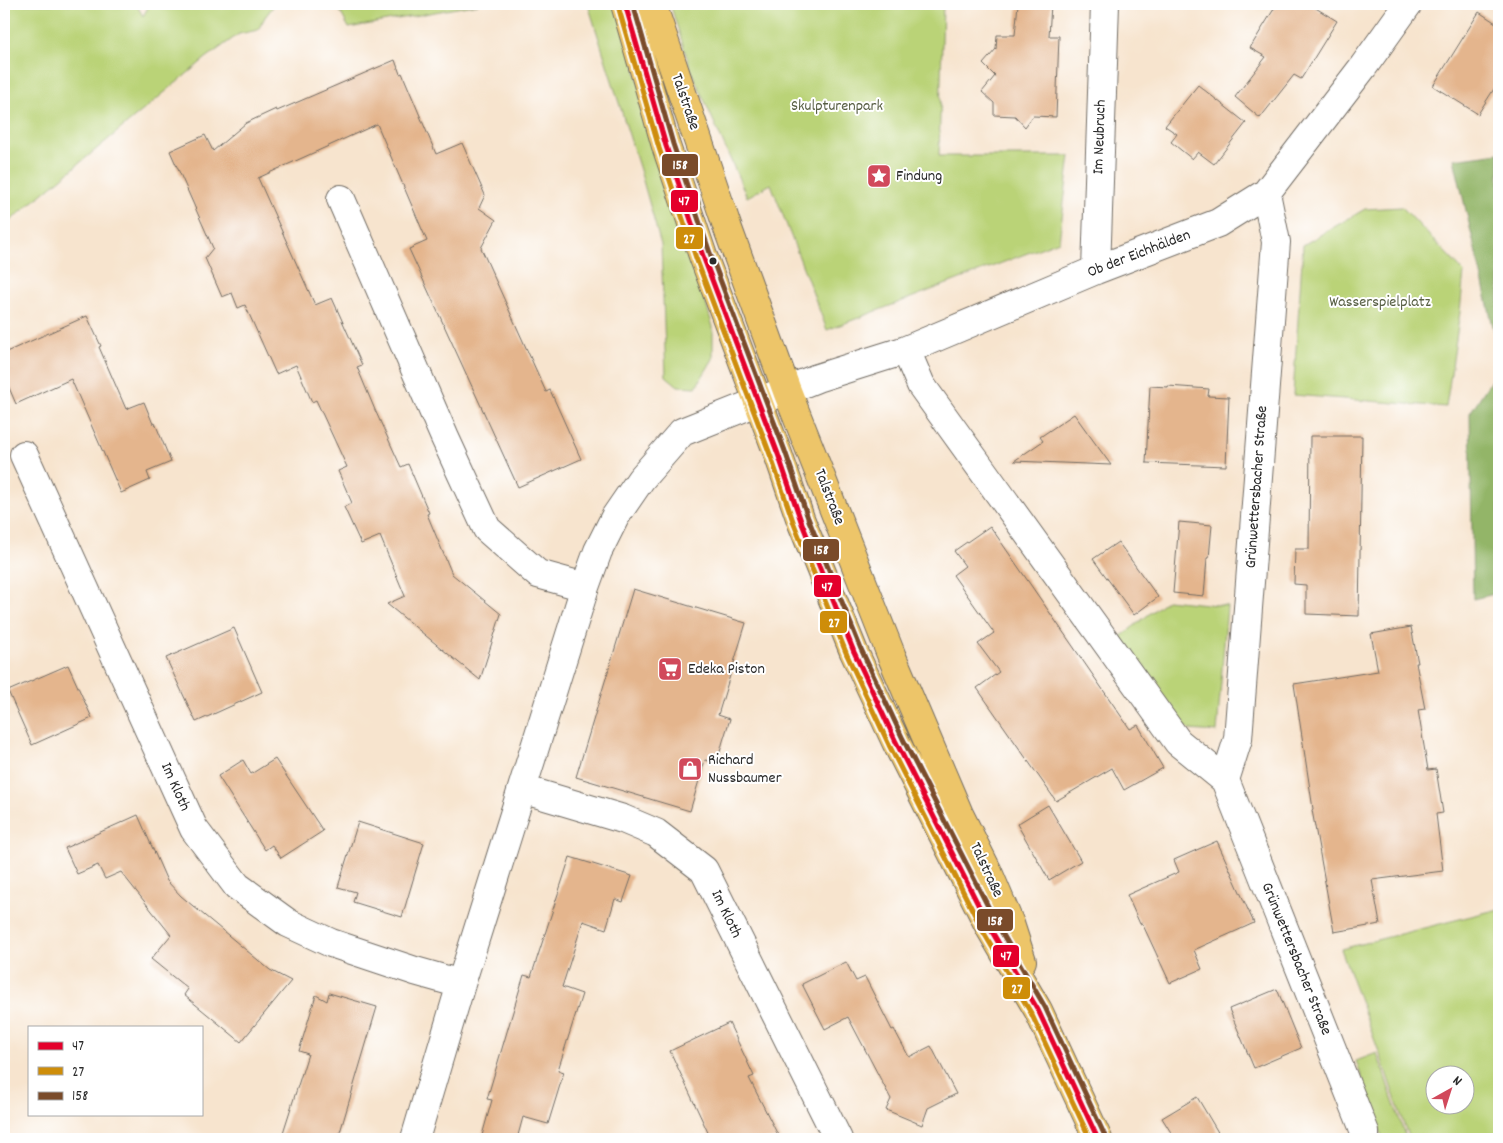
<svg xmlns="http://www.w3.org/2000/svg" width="1503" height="1143" font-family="Dekko,sans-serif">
	<rect width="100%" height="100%" fill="#fff"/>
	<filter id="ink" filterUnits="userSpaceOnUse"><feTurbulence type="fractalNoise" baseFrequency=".02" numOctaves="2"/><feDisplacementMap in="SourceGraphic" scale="10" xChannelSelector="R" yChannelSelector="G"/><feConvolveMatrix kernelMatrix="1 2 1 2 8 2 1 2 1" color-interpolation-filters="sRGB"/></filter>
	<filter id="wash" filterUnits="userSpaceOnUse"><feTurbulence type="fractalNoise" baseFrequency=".0096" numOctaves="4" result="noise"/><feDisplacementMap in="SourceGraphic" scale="20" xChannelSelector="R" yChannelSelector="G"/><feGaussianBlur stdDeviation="1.12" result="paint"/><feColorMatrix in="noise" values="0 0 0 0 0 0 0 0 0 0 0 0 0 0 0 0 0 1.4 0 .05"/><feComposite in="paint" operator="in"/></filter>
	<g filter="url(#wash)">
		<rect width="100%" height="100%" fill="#f7e4ce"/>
		<path fill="#bad377" stroke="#727f51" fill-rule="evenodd" d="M4,4H136L143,16L150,4H275L265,17L258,30L239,34L206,58L4,226Z
			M336,4H478L349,28Z
			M588,4H619L640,87L713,327V359L696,387L678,386L666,376L661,245L640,170Z
			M670,4H943L939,156H1070L1059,241L827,330L771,184L747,197L691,70Z
			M1402,207L1464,272L1460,312L1446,407L1293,395L1303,245L1365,209Z
			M1167,600L1227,606L1217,732L1189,730L1163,703L1119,638Z
			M1499,909V1139H1409L1379,1052L1341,949ZM1436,1076H1466V1106H1436Z
			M1377,1053L1406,1139H1383L1356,1061Z"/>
		<path fill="#93b568" stroke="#5f704a" d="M1499,153V352L1454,159Z
			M1499,368V593L1473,599L1470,413Z"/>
		<g id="blocks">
			<path fill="#e4b58d" d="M1018,4H1051L1049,36H1059L1056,117L1033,116L1025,127L1015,116L994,115V103L982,92L995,76L983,64L996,49L997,35H1015Z
				M1277,4H1309L1337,21L1301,79L1294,75L1260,118L1235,97L1266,57L1250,48Z
				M1479,12L1499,25V81L1478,114L1433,86Z
				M395,60L400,74L402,73L436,154L462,143L485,195L479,208L496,220L481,248L546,392L550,390L581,459L518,487L409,249L427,241L377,124L258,178L315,305L332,298L362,365L357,367L375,410L401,467L408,464L429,513L427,514L452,574L501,614L480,680L387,604L405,596L380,536L361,544L344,507L352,503L338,471L347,467L316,400L312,402L296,365L276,374L245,305L238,308L232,293L222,297L205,258L213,248L170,151L205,135L213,151L246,123L276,109L277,111Z
				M1198,85L1246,123L1214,164L1198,152L1192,159L1171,142L1177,134L1165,126Z
				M87,316L101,346L99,347L126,409L144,402L153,424L155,423L171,462L147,472L150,480L121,493L71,379L16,404L4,376V353Z
				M1150,386L1168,387V386L1209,389L1208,396L1229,397L1226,466L1146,463Z
				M1074,414L1111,465L1014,461L1043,441L1040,437Z
				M1310,436H1362L1359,616L1306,614V585L1294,584L1295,549H1309Z
				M1179,522L1212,525L1209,558H1207L1204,596L1173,593Z
				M990,526L1130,729L1138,725L1163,768L1124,790L1112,768L1056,801L977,688L999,672L978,644L994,633L953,575L965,566L954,551Z
				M1118,542L1158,597L1134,615L1093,559Z
				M633,589L746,623L718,715L730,719L723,741L717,763L705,760L690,811L576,777Z
				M1411,627L1418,663H1416L1425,709L1418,710L1428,770L1436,769L1443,813L1436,814L1443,871L1372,880L1380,924L1334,932L1312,810L1313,809L1294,684L1378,671L1371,634Z
				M234,628L262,692L196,722L166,658Z
				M68,665L92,718L32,745L8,691Z
				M275,759L323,831L281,858L272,845L265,850L218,776L243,760L251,774Z
				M1048,805L1081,861L1049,880L1017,824Z
				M138,815L167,881L181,896L270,970L291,981L241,1042L184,995L188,989L151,959L171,935L121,872L105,879L98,865L77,874L65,848Z
				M358,822L424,843L402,917L353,902L356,892L338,887Z
				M1217,841L1254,923L1194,950L1202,969L1170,983L1142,923L1140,924L1127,895L1179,872L1174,860Z
				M570,857L632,876L623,902L615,899L606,929L583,921L562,987L582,994L558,1070L564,1072L548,1124L523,1117L517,1139H481L492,1100L487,1099L520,988L524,975L531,977Z
				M846,962L856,981L865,977L892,1030L894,1029L909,1057L931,1046L956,1094L928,1108L922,1125L886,1110L891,1099L848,1017L825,1029L802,984Z
				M1277,989L1301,1048L1254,1068L1229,1009Z
				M329,993L377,1007L338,1139H281L308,1054L299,1051L316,995L327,1001Z
				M729,1023L754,1076L749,1078L780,1139H711L670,1051Z
				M1197,1097L1222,1139H1175L1162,1118Z"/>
		</g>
	</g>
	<g filter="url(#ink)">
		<use href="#blocks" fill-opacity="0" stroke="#726c64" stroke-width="1"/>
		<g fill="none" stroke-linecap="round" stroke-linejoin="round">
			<defs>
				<path id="minor" d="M341,199L445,438L487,529L538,574L585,587
					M1096,270L1105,4
					M906,350L921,385L1178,742L1225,780L1365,1132V1139
					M24,455L194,829L237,886L288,923L331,943L415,971L461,984
					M1225,780L1238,739L1276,242L1266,193
					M522,789L623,819L656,833L704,870L838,1139
					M415,1139L461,984L585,587L598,551L615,517L641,479L682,432L817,378L906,350L1096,270L1218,223L1266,193L1363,67L1408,4"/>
				<path id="major" d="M625,4L666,146L703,256L778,454L801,521L854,652L896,742L991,930L1038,1010L1098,1139
					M652,4L728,229L787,391L892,657L959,814L988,872L1010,924L1022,961"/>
			</defs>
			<use href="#minor" stroke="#726c64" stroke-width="30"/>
			<use href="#major" stroke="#726c64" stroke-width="30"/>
			<use href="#minor" stroke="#fff" stroke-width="28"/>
			<use href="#major" stroke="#edc569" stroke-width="28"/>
			<defs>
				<path id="bus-1" d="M625,4L666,146L703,256L778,454L801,521L854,652L896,742L991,930L1038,1010L1098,1139"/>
				<path id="bus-2" d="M618,6L659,148L696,258L771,457L794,524L847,655L889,745L984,933L1031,1013L1090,1139"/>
				<path id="bus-3" d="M633,4L673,144L710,253L785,451L808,518L861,649L903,739L998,926L1045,1007L1105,1136"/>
			</defs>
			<use href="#bus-1" stroke="#fff" stroke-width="9"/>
			<use href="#bus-2" stroke="#fff" stroke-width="9"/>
			<use href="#bus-3" stroke="#fff" stroke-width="9"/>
			<use href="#bus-1" stroke="#e4002b" stroke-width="5"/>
			<use href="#bus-2" stroke="#ce8d09" stroke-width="5"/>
			<use href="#bus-3" stroke="#7a4b2a" stroke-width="5"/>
		</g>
	</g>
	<defs>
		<symbol id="sight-square" viewBox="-11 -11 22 22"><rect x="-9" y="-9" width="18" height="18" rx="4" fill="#d1495b" stroke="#fff"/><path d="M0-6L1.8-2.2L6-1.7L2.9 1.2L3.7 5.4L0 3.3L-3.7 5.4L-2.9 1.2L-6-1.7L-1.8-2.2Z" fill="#fff"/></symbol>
		<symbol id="supermarket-square" viewBox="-11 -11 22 22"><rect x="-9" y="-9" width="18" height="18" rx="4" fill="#d1495b" stroke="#fff"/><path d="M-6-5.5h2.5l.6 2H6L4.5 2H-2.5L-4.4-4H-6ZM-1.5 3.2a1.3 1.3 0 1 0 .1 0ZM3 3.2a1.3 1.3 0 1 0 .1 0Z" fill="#fff"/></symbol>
		<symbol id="shop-square" viewBox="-11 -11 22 22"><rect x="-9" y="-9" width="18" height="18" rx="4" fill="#d1495b" stroke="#fff"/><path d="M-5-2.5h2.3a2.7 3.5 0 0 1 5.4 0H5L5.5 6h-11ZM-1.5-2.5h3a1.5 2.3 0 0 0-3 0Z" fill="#fff"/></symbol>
	</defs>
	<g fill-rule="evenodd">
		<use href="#sight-square" x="865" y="162" width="28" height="28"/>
		<use href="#supermarket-square" x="656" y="655" width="28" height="28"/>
		<use href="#shop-square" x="676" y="755" width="28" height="28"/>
	</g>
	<circle fill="#2b2b2b" stroke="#fff" stroke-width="2" cx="713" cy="261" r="4.5"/>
	<g text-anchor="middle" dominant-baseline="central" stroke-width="4" stroke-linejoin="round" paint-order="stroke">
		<g font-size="16" fill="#2b2b2b" stroke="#fff">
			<text transform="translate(685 102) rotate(71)">Talstraße</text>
			<text transform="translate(1100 137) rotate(-88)">Im Neubruch</text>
			<text transform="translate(1139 254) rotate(-21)">Ob der Eichhälden</text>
			<text transform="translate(1257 487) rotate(-86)">Grünwettersbacher Straße</text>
			<text transform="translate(829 497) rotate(69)">Talstraße</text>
			<text transform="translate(175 787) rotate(66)">Im Kloth</text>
			<text transform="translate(986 870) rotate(65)">Talstraße</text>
			<text transform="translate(726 914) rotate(64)">Im Kloth</text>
			<text transform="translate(1296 959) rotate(68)">Grünwettersbacher Straße</text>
		</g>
		<g font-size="16" fill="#565d42" stroke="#fff">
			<text x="837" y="106">Skulpturenpark</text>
			<text x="1380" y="302">Wasserspielplatz</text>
		</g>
		<g font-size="16" fill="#2b2b2b" stroke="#fff" text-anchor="start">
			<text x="896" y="176">Findung</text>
			<text x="688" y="669">Edeka Piston</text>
			<text x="708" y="760">Richard<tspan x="708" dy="18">Nussbaumer</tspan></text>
		</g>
	</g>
	<g stroke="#fff" stroke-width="2">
		<rect x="661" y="153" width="38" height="24" rx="5" fill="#7a4b2a"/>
		<rect x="670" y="189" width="29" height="24" rx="5" fill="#e4002b"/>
		<rect x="675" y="226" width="29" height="24" rx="5" fill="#ce8d09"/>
		<rect x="802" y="538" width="38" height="24" rx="5" fill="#7a4b2a"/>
		<rect x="813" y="574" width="29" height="24" rx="5" fill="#e4002b"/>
		<rect x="819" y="610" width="29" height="24" rx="5" fill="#ce8d09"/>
		<rect x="976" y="908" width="38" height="24" rx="5" fill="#7a4b2a"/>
		<rect x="992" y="944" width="28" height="24" rx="5" fill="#e4002b"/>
		<rect x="1002" y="976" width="29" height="24" rx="5" fill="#ce8d09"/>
	</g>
	<g font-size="14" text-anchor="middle" font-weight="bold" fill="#fff">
		<text x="680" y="169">158</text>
		<text x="684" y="205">47</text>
		<text x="689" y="243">27</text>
		<text x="821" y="554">158</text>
		<text x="827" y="591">47</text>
		<text x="834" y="627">27</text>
		<text x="995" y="925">158</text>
		<text x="1006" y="960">47</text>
		<text x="1017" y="993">27</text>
	</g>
	<rect width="1503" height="1143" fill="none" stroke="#fff" stroke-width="20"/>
	<rect x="28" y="1026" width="175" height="90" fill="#ffffff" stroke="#aaaaaa"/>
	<rect x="38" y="1042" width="25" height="8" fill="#e4002b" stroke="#aaaaaa"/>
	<text x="72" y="1050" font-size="15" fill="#2b2b2b">47</text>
	<rect x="38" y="1067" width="25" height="8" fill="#ce8d09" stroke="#aaaaaa"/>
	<text x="72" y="1076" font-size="15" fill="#2b2b2b">27</text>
	<rect x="38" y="1092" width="25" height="8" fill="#7a4b2a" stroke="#aaaaaa"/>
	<text x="72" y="1100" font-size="15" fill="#2b2b2b">158</text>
	<g transform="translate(1450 1090) rotate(39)"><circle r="24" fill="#ffffff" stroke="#aaaaaa"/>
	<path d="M0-4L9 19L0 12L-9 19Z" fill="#d1495b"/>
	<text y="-8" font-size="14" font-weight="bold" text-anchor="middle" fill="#2b2b2b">N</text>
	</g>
</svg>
